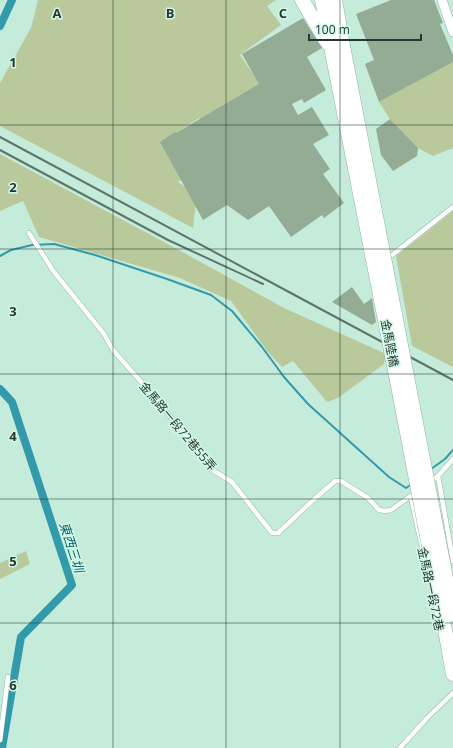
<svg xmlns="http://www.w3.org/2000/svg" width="453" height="748" font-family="'Open Sans','Noto Sans TC',sans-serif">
	<rect width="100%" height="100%" fill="#c5ecdb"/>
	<path fill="#bac99b" d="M38,0H276L267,6L281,25L240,55L263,88L207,122L199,118L170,137L182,179L178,182L189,190L196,202L193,228L0,126V83L31,28Z
		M453,62V148L433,156L418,148L390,119L379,102Z
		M0,154L188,255L284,308L386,354L384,364L338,398L327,402L293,361L282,367L268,352L231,301L180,278L39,237L23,201L0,211Z
		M453,211V367L412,346L396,256Z
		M26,551L30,564L0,579V563Z"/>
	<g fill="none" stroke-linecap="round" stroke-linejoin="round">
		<path stroke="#339aac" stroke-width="2" d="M0,256L11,250L32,245L54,244L95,255L167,279L211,295L232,311L262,347L284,377L308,404L389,477L406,488L412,484
			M431,469L445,459L453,450"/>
		<path stroke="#339aac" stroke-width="8" d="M0,26L12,0
			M0,389L12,402L72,585L21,637L2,748"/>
	</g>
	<path fill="#93ac93" d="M391,0H434L443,23L440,24L453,55V62L379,102L365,64L374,60L356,14Z
		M303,18L322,48L307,57L326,90L304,103L302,99L292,104L298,115L312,107L329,135L313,144L330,169L323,174L344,203L324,218L322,215L291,237L269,206L248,220L227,205L203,220L160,142L175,132L176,133L259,84L242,54Z
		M390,119L418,148L417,156L393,171L381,155L376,129Z
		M352,287L364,304L372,298L376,322L372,325L332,302Z"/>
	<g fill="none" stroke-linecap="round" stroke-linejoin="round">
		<defs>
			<path id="lane" d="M29,233L54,272L104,334L113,350L157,400L214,471L232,482L272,533H278L310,503L335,481H341L349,486L368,498L379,510L385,511L391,510L416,492
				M392,255L453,207
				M438,476L453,561
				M430,482L438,476L453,459
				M411,497L426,565
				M0,740L8,677
				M400,748L427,718L453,693"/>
			<path id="street" d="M442,0L453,32"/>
			<path id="primary" d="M302,0L325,39L331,47
				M322,0L330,39
				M335,0L343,46
				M447,640L453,674"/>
		</defs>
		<use href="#lane" stroke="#91b6a6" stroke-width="5.5"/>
		<use href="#street" stroke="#91b6a6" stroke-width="10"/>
		<use href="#primary" stroke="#91b6a6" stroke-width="15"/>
		<use href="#lane" stroke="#fff" stroke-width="4.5"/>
		<use href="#street" stroke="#fff" stroke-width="9"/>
		<use href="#primary" stroke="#fff" stroke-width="14"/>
		<path stroke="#5d746a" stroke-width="2" d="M0,137L453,380
			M0,150L168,240L263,284"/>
		<defs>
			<path id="primary-bridge" d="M343,46L453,614
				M331,47L398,386L447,640"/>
		</defs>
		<use href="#primary-bridge" stroke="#91b6a6" stroke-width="15" stroke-linecap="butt"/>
		<use href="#primary-bridge" stroke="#fff" stroke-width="14"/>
	</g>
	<path fill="none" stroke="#273630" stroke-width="1" stroke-opacity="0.55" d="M113,0V748M226,0V748M340,0V748M0,125H453M0,249H453M0,374H453M0,499H453M0,623H453"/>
	<g text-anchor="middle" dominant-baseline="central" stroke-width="3" stroke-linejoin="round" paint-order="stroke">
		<g font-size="12" fill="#273630" stroke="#d2f9e8">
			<text transform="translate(390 343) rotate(79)">金馬陸橋</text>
			<text transform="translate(178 426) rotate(50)">金馬路一段72巷55弄</text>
			<text transform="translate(431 589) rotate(78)">金馬路一段72巷</text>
		</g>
		<g font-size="13" font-style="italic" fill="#085f6c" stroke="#d2f9e8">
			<text transform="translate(72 547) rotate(72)">東西三圳</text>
		</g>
	</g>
	<g font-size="13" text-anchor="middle" font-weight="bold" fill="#273630" stroke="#d2f9e8" stroke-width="3" stroke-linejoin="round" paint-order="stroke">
		<text x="57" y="18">A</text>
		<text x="170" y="18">B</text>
		<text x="283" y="18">C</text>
		<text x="13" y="67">1</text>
		<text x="13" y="192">2</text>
		<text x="13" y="316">3</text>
		<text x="13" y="441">4</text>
		<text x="13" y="566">5</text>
		<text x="13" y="690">6</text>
	</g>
	<path d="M309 34v6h112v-6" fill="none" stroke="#273630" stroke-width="2"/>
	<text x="315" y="34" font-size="12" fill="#273630" stroke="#d2f9e8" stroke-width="3" paint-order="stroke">100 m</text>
</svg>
